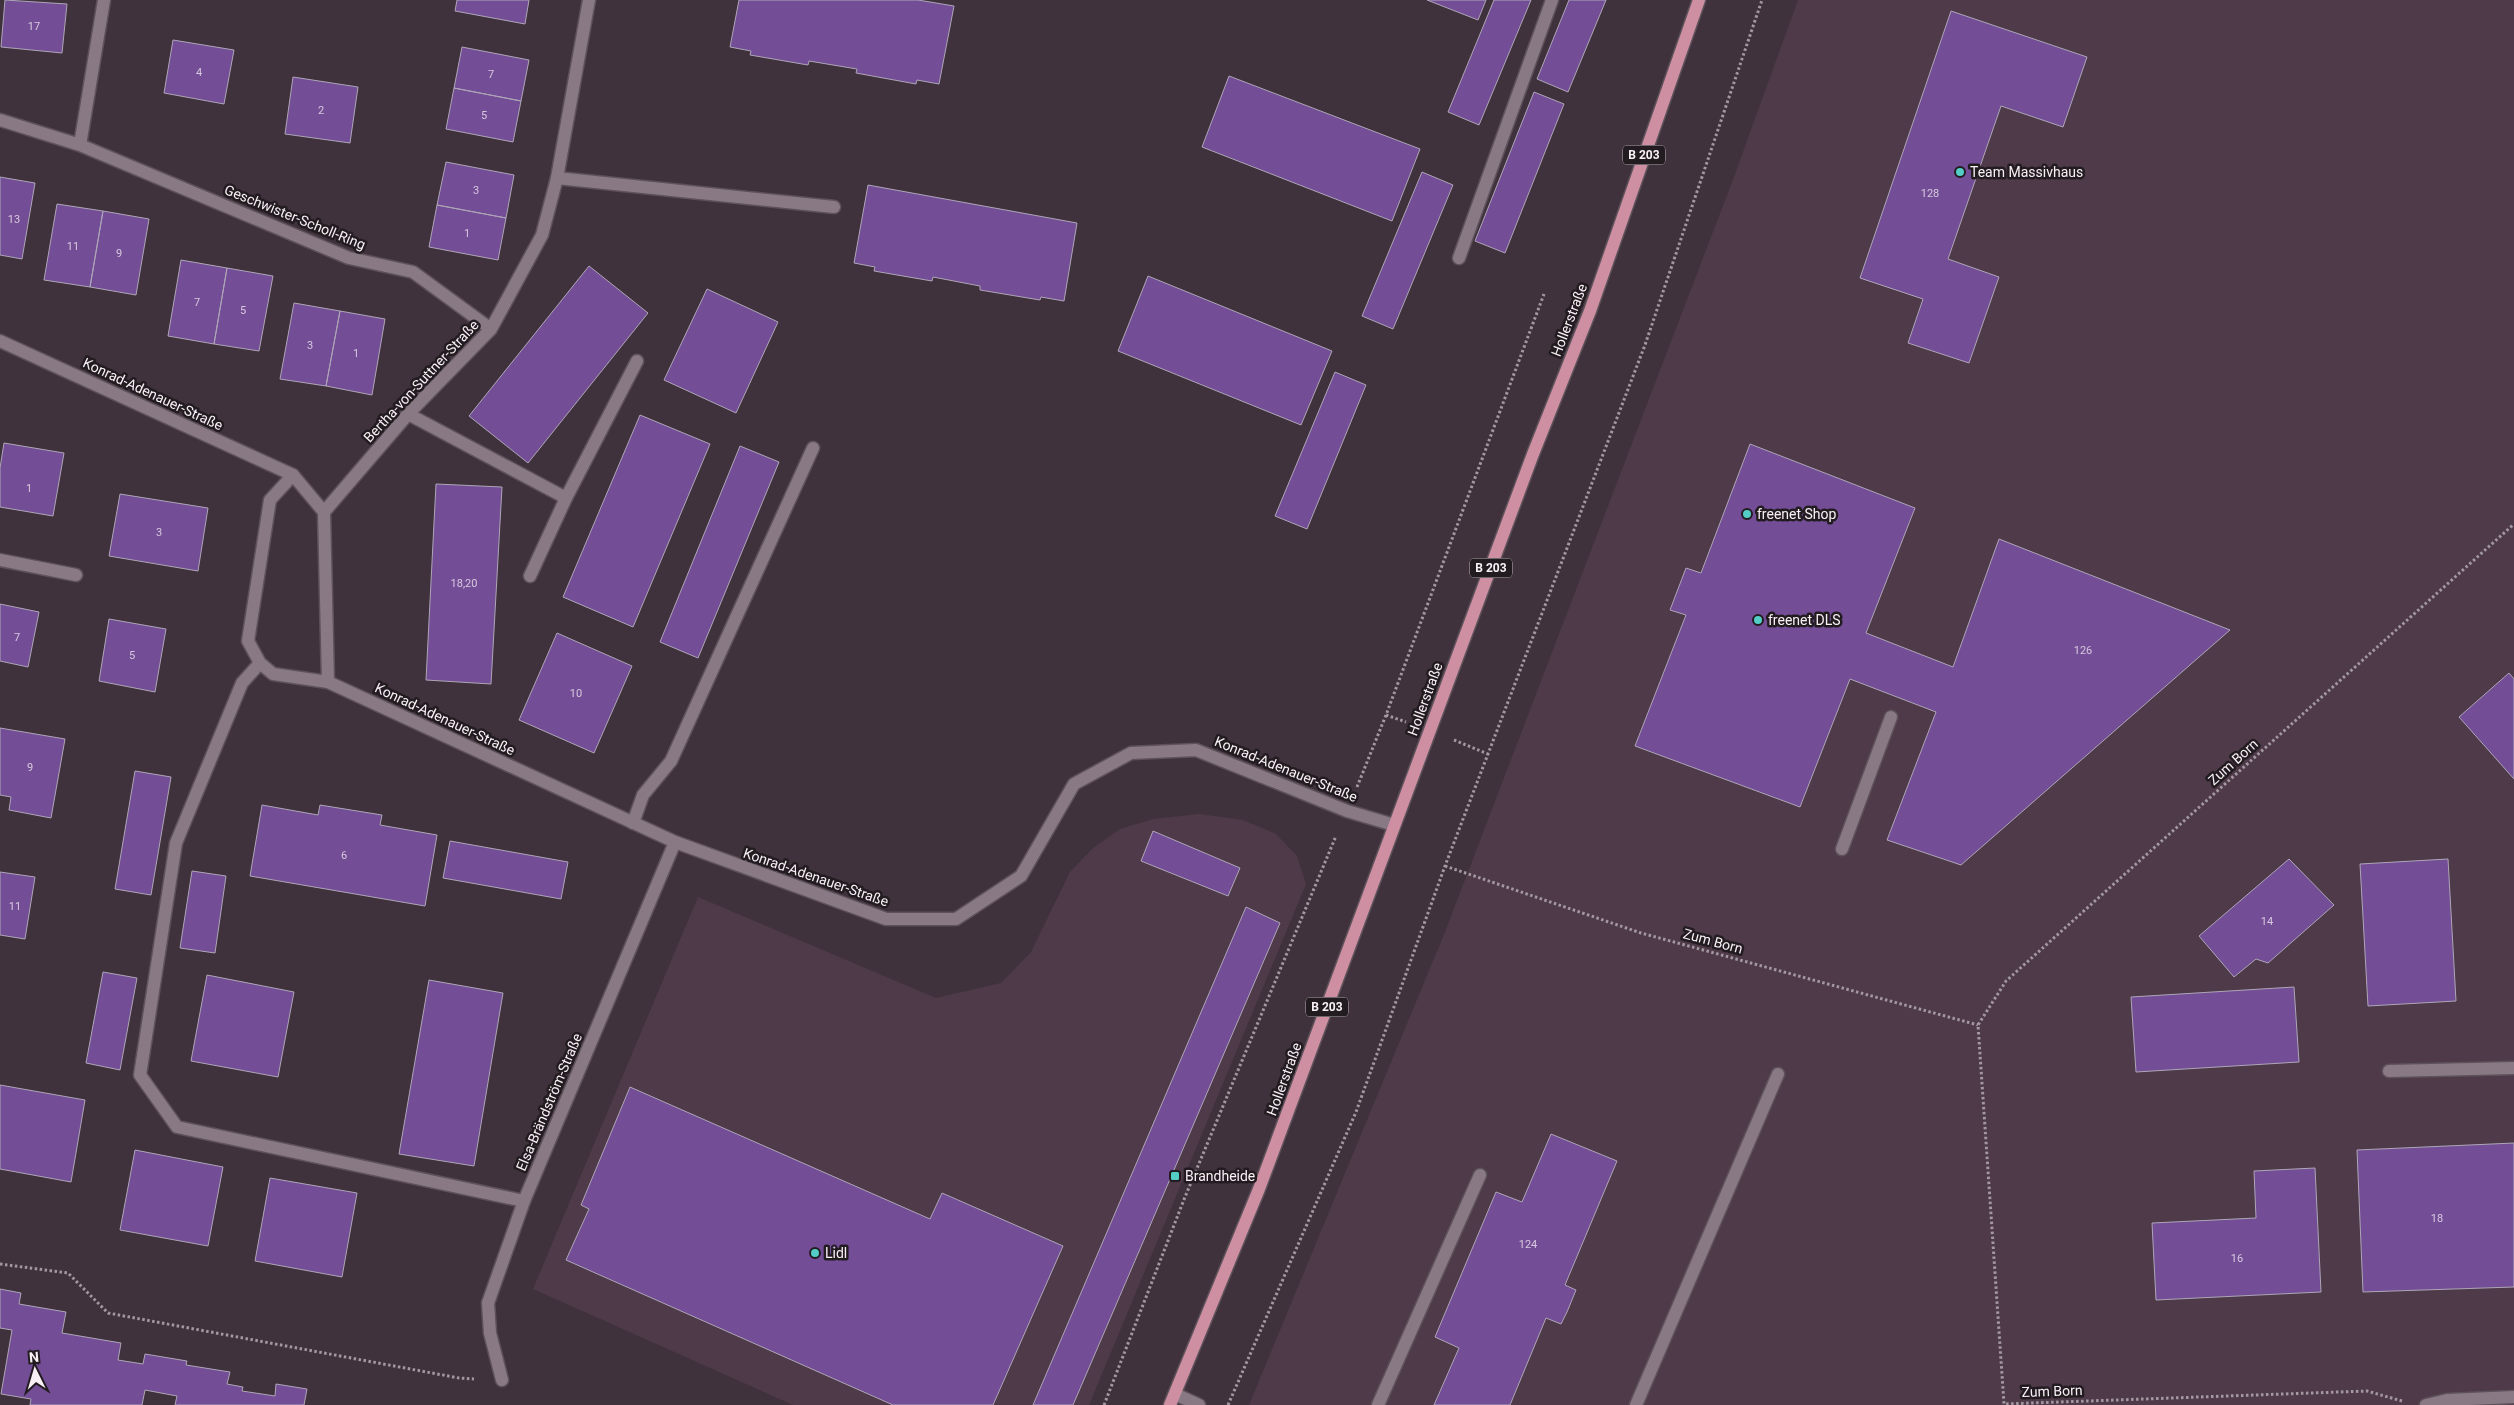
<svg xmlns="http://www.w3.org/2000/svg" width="2514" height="1405" font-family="Roboto,sans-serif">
	<rect width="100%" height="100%" fill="#40323c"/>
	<path fill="#4e3a49" d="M1798,0H2514V1405H1249L1445,932L1734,177Z
		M1199,814L1243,820L1276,834L1297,856L1306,884L1089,1405H793L533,1289L698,897L936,998L1001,983L1031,952L1070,872L1093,848L1120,829L1153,819Z"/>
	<path fill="#734e96" stroke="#aea6b7" d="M5,0L67,4L62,53L1,47Z
		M457,0H529L525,24L455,11Z
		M739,0H918L954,6L939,84L917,80L916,84L856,73L857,69L809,61L808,65L750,55L751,51L730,47Z
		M1427,0H1486L1478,20Z
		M1494,0H1531L1479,125L1448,112Z
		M1569,0H1606L1568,92L1537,79Z
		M1951,11L2087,57L2063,127L2001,106L1948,259L1999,277L1969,363L1908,343L1923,299L1860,278Z
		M173,40L234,50L224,104L164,93Z
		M462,47L529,60L521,101L454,88Z
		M1229,76L1420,149L1392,221L1202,147Z
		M293,77L358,87L350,143L285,134Z
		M454,88L521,101L513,142L446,129Z
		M1534,92L1564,104L1505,253L1475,241Z
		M446,162L514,175L506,218L437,205Z
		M1422,172L1453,185L1393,329L1362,316Z
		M0,177L35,183L22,259L0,255Z
		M868,185L1077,223L1064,301L1041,297L1040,300L980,290V286L933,277L932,281L874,271L875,267L854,263Z
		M57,204L103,211L90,287L44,280Z
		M437,205L506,218L498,260L429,247Z
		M103,211L149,219L136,295L90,287Z
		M181,260L227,268L214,344L168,336Z
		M589,266L648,313L528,463L469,416Z
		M227,268L273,276L259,351L214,344Z
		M1148,276L1332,351L1301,425L1118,351Z
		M707,289L778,322L736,413L664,380Z
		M294,303L340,311L326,386L280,379Z
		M340,311L385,319L372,395L326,386Z
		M1335,372L1366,385L1307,529L1275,516Z
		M640,415L710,444L633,627L563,597Z
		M4,443L64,453L53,516L0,507V468Z
		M1750,444L1915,508L1866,633L1953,667L1999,539L2230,630L1961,865L1887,840L1936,712L1850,679L1800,807L1635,746L1686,615L1670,610L1686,568L1701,573Z
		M740,446L779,462L698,658L660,642Z
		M436,484L502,487L491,684L426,680Z
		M120,494L208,508L198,571L109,556Z
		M0,604L39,612L28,667L0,661Z
		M109,619L166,629L155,692L99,681Z
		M557,633L632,666L594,753L519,720Z
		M2509,673L2514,679V779L2459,717Z
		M0,728L65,739L51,818L9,810L11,797L0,795Z
		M135,771L171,777L151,895L115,889Z
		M262,805L318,815L320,805L382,815L380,825L437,835L425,906L250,876Z
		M1153,831L1240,868L1228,896L1141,861Z
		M450,841L568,862L561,899L443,878Z
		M2289,859L2334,905L2268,963L2256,959L2234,977L2199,936Z
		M2448,859L2456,1001L2368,1006L2360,864Z
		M192,871L226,876L215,953L180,948Z
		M0,872L35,877L25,939L0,935Z
		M1246,907L1280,923L1073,1405H1033Z
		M103,972L137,978L120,1070L86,1063Z
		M207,975L294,992L278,1077L191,1061Z
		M429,980L503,993L474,1166L399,1154Z
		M2294,987L2299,1062L2136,1072L2131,997Z
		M0,1085L85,1100L71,1182L0,1169Z
		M630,1087L930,1219L942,1193L1063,1246L993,1405H893L566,1260L589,1209L581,1205Z
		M1551,1134L1617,1161L1565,1285L1576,1290L1567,1312L1561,1324L1546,1318L1510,1405H1434L1459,1348L1435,1337L1496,1192L1522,1202Z
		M2514,1143V1287L2363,1292L2357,1150Z
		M135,1150L223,1167L208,1246L120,1230Z
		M2315,1168L2321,1292L2156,1300L2152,1223L2256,1218L2254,1171Z
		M270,1178L357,1193L342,1277L255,1261Z
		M0,1289L21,1293L19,1304L66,1312L62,1333L121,1343L118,1360L143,1364L145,1354L187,1361L186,1365L230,1372L227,1384L243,1387L242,1391L275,1396L276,1384L307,1389L304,1405H175L177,1396L145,1390L142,1405H30L31,1399L1,1394L12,1330L0,1328Z"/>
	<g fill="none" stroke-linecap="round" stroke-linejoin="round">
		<defs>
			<path id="service" d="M557,178L834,207
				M1459,258L1552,0
				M408,414L566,498L637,361
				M293,475L270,500L248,641L260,663L273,674L328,682
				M530,576L566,498
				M260,663L242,683L176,843L140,1075L177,1127L524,1201
				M633,823L643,795L671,761L813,448
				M1842,849L1891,717
				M2389,1071L2514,1068
				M1175,1394L1199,1405
				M1378,1405L1480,1175
				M1636,1405L1778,1074"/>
			<path id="minor" d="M0,120L80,145L349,258L413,272L491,329
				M80,145L104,0
				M0,341L293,475L324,512L328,682L675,842L886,919H956L1021,876L1074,784L1131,753L1196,750L1347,811L1394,825
				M324,512L408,414L491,329L542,235L557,178L589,0
				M0,560L76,575
				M502,1380L490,1333L488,1303L524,1201L675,842
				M2426,1405L2447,1400L2514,1397"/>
			<path id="primary" d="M1170,1405L1259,1189L1533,454L1590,311L1699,0"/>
		</defs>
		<use href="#service" stroke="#5d515a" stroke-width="15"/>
		<use href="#minor" stroke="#5d515a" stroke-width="15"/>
		<use href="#primary" stroke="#5d515a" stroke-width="15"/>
		<path stroke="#a398a0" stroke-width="3" stroke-dasharray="2.5 2.5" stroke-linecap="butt" d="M1386,715L1406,722
			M1454,740L1488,754
			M1357,787L1386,715L1544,294
			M1445,866L1641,933L1978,1025
			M0,1264L68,1273L108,1313L459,1378L474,1379
			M2402,1401L2367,1391L2004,1404L1978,1025L2006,981L2514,524
			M1104,1405L1185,1197L1336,836
			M1228,1405L1356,1112L1445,866L1645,345L1762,0"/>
		<use href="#service" stroke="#897985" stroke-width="12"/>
		<use href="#minor" stroke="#897985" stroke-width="12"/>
		<use href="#primary" stroke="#cd8fa1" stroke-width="12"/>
	</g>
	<g fill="#54cdc6" stroke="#221c20" stroke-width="2">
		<circle cx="1960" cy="172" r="5"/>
		<circle cx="1747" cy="514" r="5"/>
		<circle cx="1758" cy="620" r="5"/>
		<rect x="1170" y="1171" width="10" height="10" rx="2.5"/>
		<circle cx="815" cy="1253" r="5"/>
	</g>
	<g text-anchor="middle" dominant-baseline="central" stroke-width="5" stroke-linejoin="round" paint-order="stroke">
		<g font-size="11" fill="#d8c8de">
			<text x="34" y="26">17</text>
			<text x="199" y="72">4</text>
			<text x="491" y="74">7</text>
			<text x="321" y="110">2</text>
			<text x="484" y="115">5</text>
			<text x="476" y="190">3</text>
			<text x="1930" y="193">128</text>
			<text x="14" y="219">13</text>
			<text x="467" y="233">1</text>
			<text x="73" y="246">11</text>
			<text x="119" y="253">9</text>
			<text x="197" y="302">7</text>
			<text x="243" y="310">5</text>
			<text x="310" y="345">3</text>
			<text x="356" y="353">1</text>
			<text x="29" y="488">1</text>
			<text x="159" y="532">3</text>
			<text x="464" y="583">18,20</text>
			<text x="17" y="637">7</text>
			<text x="2083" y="650">126</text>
			<text x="132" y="655">5</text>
			<text x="576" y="693">10</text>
			<text x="30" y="767">9</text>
			<text x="344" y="855">6</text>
			<text x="15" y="906">11</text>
			<text x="2267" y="921">14</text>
			<text x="2437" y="1218">18</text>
			<text x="1528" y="1244">124</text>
			<text x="2237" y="1258">16</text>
		</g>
		<g fill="#221c20" stroke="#b8b0b6" stroke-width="1">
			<rect x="1623" y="145.5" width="42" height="19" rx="4"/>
			<rect x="1470" y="558.5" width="42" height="19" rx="4"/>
			<rect x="1306" y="997.5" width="42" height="19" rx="4"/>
		</g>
		<g font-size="12" font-weight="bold" fill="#f9f0f6">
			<text x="1644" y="155">B 203</text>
			<text x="1491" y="568">B 203</text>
			<text x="1327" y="1007">B 203</text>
		</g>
		<g font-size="14" fill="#f9f0f6" stroke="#221c20" text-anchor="start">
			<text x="1970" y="172">Team Massivhaus</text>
			<text x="1757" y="514">freenet Shop</text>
			<text x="1768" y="620">freenet DLS</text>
			<text x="1185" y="1176">Brandheide</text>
			<text x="825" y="1253">Lidl</text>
		</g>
		<g font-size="14" fill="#f9f0f6" stroke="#221c20">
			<text transform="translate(295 217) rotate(22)">Geschwister-Scholl-Ring</text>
			<text transform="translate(1569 320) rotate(-69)">Hollerstraße</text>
			<text transform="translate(421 381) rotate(-47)">Bertha-von-Suttner-Straße</text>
			<text transform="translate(153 394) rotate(25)">Konrad-Adenauer-Straße</text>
			<text transform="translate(1425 699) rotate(-70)">Hollerstraße</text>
			<text transform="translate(445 719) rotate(25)">Konrad-Adenauer-Straße</text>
			<text transform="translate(2233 762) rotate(-42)">Zum Born</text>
			<text transform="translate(1286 769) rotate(22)">Konrad-Adenauer-Straße</text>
			<text transform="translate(816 877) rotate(19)">Konrad-Adenauer-Straße</text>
			<text transform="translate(1713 941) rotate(15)">Zum Born</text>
			<text transform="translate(1284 1079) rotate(-70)">Hollerstraße</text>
			<text transform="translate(549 1102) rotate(-67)">Elsa-Brändström-Straße</text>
			<text transform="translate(2052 1391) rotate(-2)">Zum Born</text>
		</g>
	</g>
	<g transform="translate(35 1370) rotate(355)" stroke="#221c20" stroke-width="4" paint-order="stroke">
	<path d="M0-4L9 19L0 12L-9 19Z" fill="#f9f0f6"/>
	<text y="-8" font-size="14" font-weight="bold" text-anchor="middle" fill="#f9f0f6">N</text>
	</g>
</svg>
